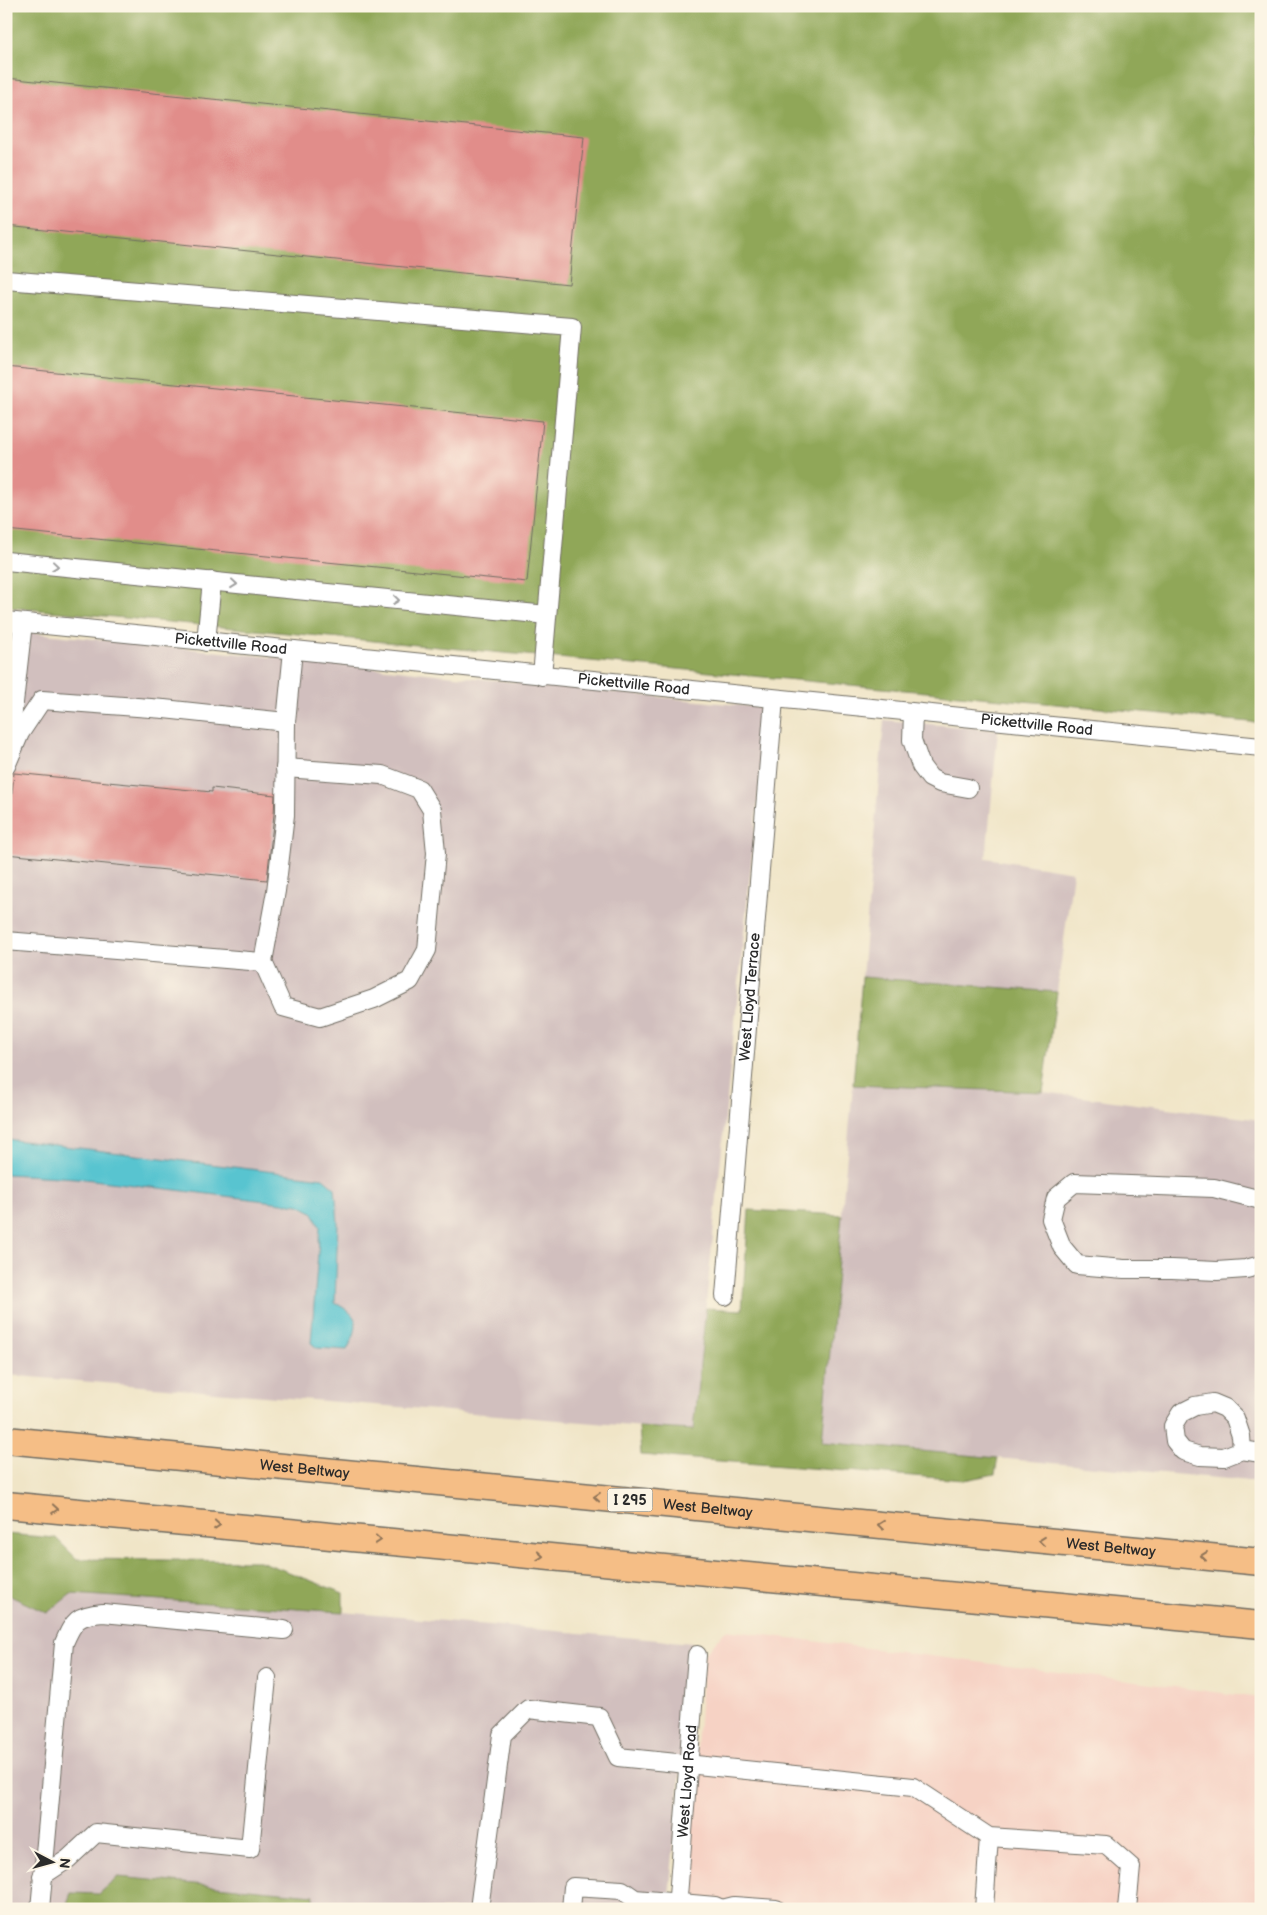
<svg xmlns="http://www.w3.org/2000/svg" width="1267" height="1915" font-family="'Balsamiq Sans',sans-serif">
	<rect width="100%" height="100%" fill="#fcf5e5"/>
	<filter id="ink" filterUnits="userSpaceOnUse"><feTurbulence type="fractalNoise" baseFrequency=".02" numOctaves="2"/><feDisplacementMap in="SourceGraphic" scale="10" xChannelSelector="R" yChannelSelector="G"/><feConvolveMatrix kernelMatrix="1 2 1 2 8 2 1 2 1" color-interpolation-filters="sRGB"/></filter>
	<filter id="wash" filterUnits="userSpaceOnUse"><feTurbulence type="fractalNoise" baseFrequency=".0096" numOctaves="4" result="noise"/><feDisplacementMap in="SourceGraphic" scale="20" xChannelSelector="R" yChannelSelector="G"/><feGaussianBlur stdDeviation="1.12" result="paint"/><feColorMatrix in="noise" values="0 0 0 0 0 0 0 0 0 0 0 0 0 0 0 0 0 1.4 0 .05"/><feComposite in="paint" operator="in"/></filter>
	<g filter="url(#wash)">
		<rect width="100%" height="100%" fill="#f0e5c7"/>
		<path fill="#f6d2c4" d="M726,1630L1261,1698V1909H685L704,1654Z"/>
		<path fill="#d1bfbe" d="M6,630L767,708L693,1431L6,1375Z
			M884,720L998,730L986,858L1073,872L1057,992L862,977Z
			M853,1085L1043,1092L1261,1120V1482L822,1442Z
			M6,1594L47,1613L71,1594L343,1612L692,1643L668,1909H312L313,1895L71,1893L65,1909H6Z"/>
		<path fill="#90a759" stroke="#5e6942" d="M6,6H1261V723L6,607Z
			M862,977L1057,992L1043,1092L853,1085Z
			M749,1210L842,1215L822,1442L998,1458L995,1474L964,1480L641,1455L639,1427L693,1430L706,1308L742,1310Z
			M6,1534L56,1538L77,1559L260,1561L343,1593V1612L71,1594L47,1613L6,1594Z
			M118,1877L314,1895L312,1909H65L71,1893L99,1894Z"/>
		<path fill="#58c4d0" stroke="#42787e" d="M6,1139L323,1178L335,1188L338,1222L335,1303C361,1316 360,1325 347,1350L317,1348L311,1343L320,1227L312,1212L299,1205L77,1178L6,1174Z"/>
		<g id="blocks">
			<path fill="#e18d8a" d="M6,78L584,137L569,284L6,226Z
				M6,367L543,421L527,582L6,530Z
				M14,773L212,792V788L275,795L274,814L267,880L6,854Z"/>
		</g>
	</g>
	<g filter="url(#ink)">
		<use href="#blocks" fill-opacity="0" stroke="#706c62" stroke-width="1"/>
		<g fill="none" stroke-linecap="round" stroke-linejoin="round">
			<defs>
				<g id="minor">
					<path d="M6,280L572,327L542,676"/>
					<path d="M6,561L547,615"/>
					<path id="s1" d="M6,621L1261,747"/>
					<path d="M206,642L212,581"/>
					<path d="M913,713L912,740L921,766L930,778L940,783L968,788"/>
					<path d="M9,747L23,623"/>
					<path d="M6,766L20,733L42,700L164,709L286,722"/>
					<path d="M6,941L263,962L276,891L285,815L286,722L293,650"/>
					<path d="M263,962L283,1007L320,1017L374,999L410,981L427,950L436,853L432,810L419,789L382,775L285,768"/>
					<path d="M1261,1200L1214,1188L1074,1183L1056,1198L1051,1219L1062,1247L1077,1265L1124,1269H1172L1217,1271L1246,1269L1261,1265"/>
					<path id="s2" d="M725,1296L774,699"/>
					<path d="M1242,1450L1241,1436L1235,1418L1225,1408L1213,1403L1195,1406L1181,1413L1173,1426L1175,1441L1183,1451L1200,1456L1224,1457L1242,1450L1261,1453"/>
					<path d="M42,1876L68,1859L96,1833L250,1849L267,1678"/>
					<path d="M40,1909L64,1643C74,1620 77,1615 103,1613L284,1630"/>
					<path d="M479,1909L502,1735L528,1709L599,1717L618,1757L913,1787L989,1837L1106,1845L1131,1867L1127,1909"/>
					<path d="M571,1909L573,1887L622,1890L635,1899L715,1906L722,1909"/>
					<path id="s3" d="M677,1909L697,1655"/>
					<path d="M722,1909L734,1906L776,1909"/>
					<path d="M984,1909L989,1837"/>
				</g>
				<g id="highway">
					<path id="s4" d="M6,1440L1261,1562"/>
					<path d="M6,1505L1261,1625"/>
				</g>
			</defs>
			<use href="#minor" stroke="#706c62" stroke-width="20"/>
			<use href="#highway" stroke="#706c62" stroke-width="29"/>
			<use href="#minor" stroke="#fff" stroke-width="18"/>
			<use href="#highway" stroke="#f5be86" stroke-width="26"/>
		</g>
		<defs><path id="oneway-chevron" d="M-2-3.5L2.5 0L-2 3.5" fill="none" stroke-width="1.6" stroke-linecap="round" stroke-linejoin="round" transform="scale(1.25)"/></defs>
		<g stroke="#a0a0a0">
			<use href="#oneway-chevron" transform="translate(55 566) rotate(6)"/>
			<use href="#oneway-chevron" transform="translate(234 584) rotate(6)"/>
			<use href="#oneway-chevron" transform="translate(396 600) rotate(6)"/>
		</g>
		<g stroke="#907458">
			<use href="#oneway-chevron" transform="translate(597 1497) rotate(-175)"/>
			<use href="#oneway-chevron" transform="translate(55 1509) rotate(5)"/>
			<use href="#oneway-chevron" transform="translate(217 1525) rotate(5)"/>
			<use href="#oneway-chevron" transform="translate(881 1525) rotate(-174)"/>
			<use href="#oneway-chevron" transform="translate(378 1540) rotate(5)"/>
			<use href="#oneway-chevron" transform="translate(1042 1541) rotate(-174)"/>
			<use href="#oneway-chevron" transform="translate(540 1556) rotate(5)"/>
			<use href="#oneway-chevron" transform="translate(1204 1556) rotate(-174)"/>
		</g>
	</g>
	<g text-anchor="middle" dominant-baseline="central" stroke-width="4.5" stroke-linejoin="round" paint-order="stroke">
		<rect fill="#fcf5e5" stroke="#6a6863" stroke-width="1" x="607.5" y="1488.5" width="45" height="23" rx="4"/>
		<g font-size="14" font-weight="bold" fill="#2b2b2b">
			<text x="630" y="1500">I 295</text>
		</g>
		<g font-size="15" fill="#2b2b2b" stroke="#fcf5e5">
			<text stroke="none"><textPath href="#s1" startOffset="226">Pickettville Road</textPath></text>
			<text stroke="none"><textPath href="#s1" startOffset="631">Pickettville Road</textPath></text>
			<text stroke="none"><textPath href="#s1" startOffset="1036">Pickettville Road</textPath></text>
			<text stroke="none"><textPath href="#s2" startOffset="300">West Lloyd Terrace</textPath></text>
			<text stroke="none"><textPath href="#s4" startOffset="300">West Beltway</textPath></text>
			<text stroke="none"><textPath href="#s4" startOffset="705">West Beltway</textPath></text>
			<text stroke="none"><textPath href="#s4" startOffset="1110">West Beltway</textPath></text>
			<text stroke="none"><textPath href="#s3" startOffset="128">West Lloyd Road</textPath></text>
		</g>
	</g>
	<rect width="1267" height="1915" fill="none" stroke="#fcf5e5" stroke-width="25"/>
	<g transform="translate(52 1862) rotate(96)" stroke="#fcf5e5" stroke-width="4" paint-order="stroke">
	<path d="M0-4L9 19L0 12L-9 19Z" fill="#2b2b2b"/>
	<text y="-8" font-size="14" font-weight="bold" text-anchor="middle" fill="#2b2b2b">N</text>
	</g>
</svg>
